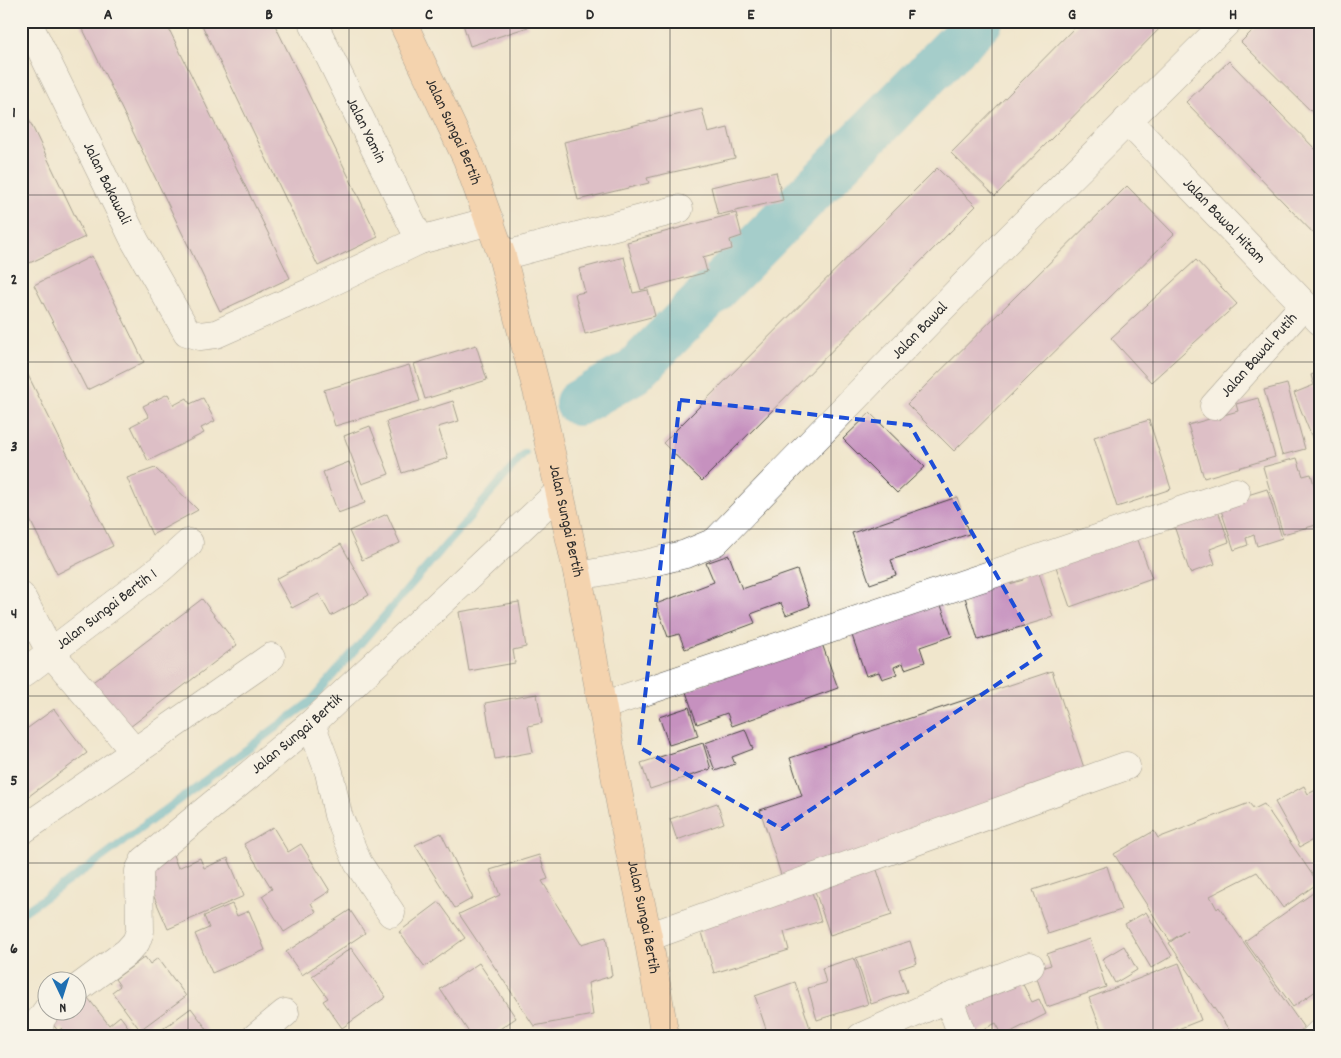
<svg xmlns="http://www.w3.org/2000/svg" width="1341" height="1058" font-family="Dekko,sans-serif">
	<rect width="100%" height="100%" fill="#f7f3e8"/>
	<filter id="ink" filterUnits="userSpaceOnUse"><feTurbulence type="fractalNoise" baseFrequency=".02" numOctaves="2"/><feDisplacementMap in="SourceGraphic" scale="10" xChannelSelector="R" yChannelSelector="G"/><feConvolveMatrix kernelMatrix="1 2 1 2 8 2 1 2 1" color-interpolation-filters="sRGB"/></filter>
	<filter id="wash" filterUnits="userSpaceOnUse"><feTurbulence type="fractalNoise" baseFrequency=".0096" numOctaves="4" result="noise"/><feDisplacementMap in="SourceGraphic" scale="20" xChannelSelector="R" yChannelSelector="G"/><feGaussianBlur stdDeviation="1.12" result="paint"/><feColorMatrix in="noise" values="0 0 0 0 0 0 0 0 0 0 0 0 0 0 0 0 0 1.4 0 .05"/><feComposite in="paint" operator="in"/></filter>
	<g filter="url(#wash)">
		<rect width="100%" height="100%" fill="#f0e6cc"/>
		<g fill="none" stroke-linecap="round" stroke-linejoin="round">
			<path stroke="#48afc7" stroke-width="8" d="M21,914L93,864L310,702L525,453"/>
			<path stroke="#48afc7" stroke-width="46" d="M578,403L633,372L980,21"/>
		</g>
		<g id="blocks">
			<path fill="#c691bf" d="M79,21H165L290,278L220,311Z
				M200,21H273L378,237L318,266Z
				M462,21H526L528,27L470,46Z
				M1081,21H1167L995,196L951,153Z
				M1262,21H1320V120L1241,42Z
				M1229,61L1320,154V240L1186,102Z
				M21,103L85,237L21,267Z
				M702,109L708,133L728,128L735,158L647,178L649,183L578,200L564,142Z
				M937,168L976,206L702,481L663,443Z
				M776,172L783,200L718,215L711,187Z
				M1127,186L1174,234L954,451L907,404Z
				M736,213L742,236L730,240L732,249L703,257L707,272L641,290L627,242Z
				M92,256L144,362L87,390L34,285Z
				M624,257L633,293L648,290L655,316L585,334L575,294L585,292L579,269Z
				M1196,260L1237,304L1151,382L1111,338Z
				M476,345L487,380L425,399L414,364Z
				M21,361L113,546L57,574L21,502Z
				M409,365L420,401L335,426L324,390Z
				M1320,371V437L1313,440L1294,393L1314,385L1311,375Z
				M1287,384L1305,449L1282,455L1264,390Z
				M168,394L174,405L187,398L190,404L203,398L215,421L201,428L204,433L148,461L131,426L149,417L143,406Z
				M1258,398L1275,457L1204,478L1188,425L1238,411L1236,404Z
				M453,401L459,421L438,427L448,458L402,473L386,422Z
				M870,413L925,467L897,493L843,439Z
				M1149,420L1171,489L1117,507L1094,437Z
				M370,426L389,474L362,484L344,436Z
				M1297,458L1303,476L1311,474L1320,505V524L1283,534L1263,467Z
				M349,462L365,503L338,513L323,472Z
				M155,468L198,510L152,535L127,478Z
				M1267,489L1282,538L1257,546L1254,535L1246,538L1248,545L1234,550L1219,504Z
				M957,497L969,534L891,560L896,575L870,584L852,533Z
				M1216,505L1229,542L1210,549L1215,564L1190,573L1172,520Z
				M387,514L400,543L362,560L349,531Z
				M1135,532L1152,578L1070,607L1054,561Z
				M341,544L369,595L331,616L319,594L292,608L276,579Z
				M729,555L742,589L797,570L810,606L786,615L781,603L751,614L755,623L685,649L679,634L668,637L656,604L714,582L706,563Z
				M1036,563L1053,617L978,640L965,597L1006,572L1010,584L1023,580L1019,568Z
				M938,597L952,636L920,647L925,662L905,669L903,663L894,667L897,674L882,679L879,672L866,676L848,624Z
				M202,599L237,645L126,730L90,684Z
				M519,602L526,647L513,650L515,663L469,671L459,612Z
				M817,630L838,688L732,726L727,713L697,724L686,692Z
				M1052,671L1087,777L782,878L760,810L802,796L790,758Z
				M537,694L542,723L528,726L533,752L495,759L485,703Z
				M689,707L698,736L669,745L659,717Z
				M54,709L87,753L21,802V733Z
				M745,729L753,749L732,757L735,764L715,771L705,743Z
				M703,743L711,769L650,789L641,763Z
				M1304,786L1308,794L1320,788V836L1300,847L1275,802Z
				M717,803L724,823L677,840L670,819Z
				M1249,803L1254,809L1264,804L1318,883L1283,908L1257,872L1210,896L1217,909L1219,907L1304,1028L1292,1037H1234L1169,943L1187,930L1170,941L1114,854L1154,831L1158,838Z
				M273,827L288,852L301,844L330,891L311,903L316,912L284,932L262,896L272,889L244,844Z
				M441,833L473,898L455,908L415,845Z
				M173,855L178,868L200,858L204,868L228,858L244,896L168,929L151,890L154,889L144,867Z
				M539,855L548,879L542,881L581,944L606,937L612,976L588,983L593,1015L534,1026L459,914L500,895L490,870Z
				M1107,866L1121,910L1048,934L1033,890Z
				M876,867L892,915L830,935L814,888Z
				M1320,888V988L1293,1007L1245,941Z
				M811,889L821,921L784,932L789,950L714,973L699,922Z
				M439,902L465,938L425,967L399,932Z
				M232,904L237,916L249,911L265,950L212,973L195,934L209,928L204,916Z
				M350,910L365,933L302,975L286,952Z
				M1146,912L1172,956L1151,968L1125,924Z
				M1090,939L1106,987L1047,1007L1034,970L1051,965L1047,954Z
				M910,941L917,963L899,969L907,992L871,1004L856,958Z
				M1124,946L1137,970L1115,983L1102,959Z
				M351,948L386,997L342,1028L323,1001L328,998L312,976Z
				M145,957L150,964L158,958L186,996L140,1030L112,992L120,986L115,979Z
				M854,958L868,1004L817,1020L808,988L826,983L822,968Z
				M479,963L516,1018L488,1037H472L440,989Z
				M1179,963L1201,1020L1158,1037H1104L1089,998Z
				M1018,975L1032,1002L1039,999L1046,1014L1003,1036L996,1023L970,1036L955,1006Z
				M795,982L813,1037H757L755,1032L766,1029L755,996Z
				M81,989L109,1025L120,1016L136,1037H69L62,1028L58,1031L46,1015L52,1010H78V991Z
				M191,1008L213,1037H152Z"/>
		</g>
	</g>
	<g filter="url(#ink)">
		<use href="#blocks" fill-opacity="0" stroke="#494743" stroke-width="1"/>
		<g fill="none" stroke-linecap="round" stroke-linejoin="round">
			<defs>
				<g id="minor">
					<path id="s1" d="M27,21L135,241L187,332L200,336L216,334L311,292L420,240L490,221"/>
					<path id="s2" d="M312,21L420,240"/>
					<path id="s3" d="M1127,120L1320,321"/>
					<path d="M502,256L679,209"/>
					<path id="s4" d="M1214,406L1304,305"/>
					<path id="s5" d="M578,576L645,564L686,554L715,542L1005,243L1228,21"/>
					<path d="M21,596L51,653L134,751"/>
					<path id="s6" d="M21,675L160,569L189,543"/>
					<path d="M602,706L1236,492"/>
					<path d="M311,724L329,772L338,815L358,863L391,913"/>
					<path d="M21,831L271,657"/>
					<path d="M648,937L1126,766"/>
					<path id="s7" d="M78,988L127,952L136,942L140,931L139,871L144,861L311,724L560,491"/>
					<path d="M948,998L963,1037"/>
					<path d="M39,1037L40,1020L48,1009"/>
					<path d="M256,1037L285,1013"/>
					<path d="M861,1037L948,998L1030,966"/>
					<path d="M1316,1037L1320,1033"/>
				</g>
				<g id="major">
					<path id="s8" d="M402,21L467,159L502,256L539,398L578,576L624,823L648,937L665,1037"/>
				</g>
			</defs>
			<use href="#minor" stroke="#494743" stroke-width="29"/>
			<use href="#major" stroke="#494743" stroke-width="29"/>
			<use href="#minor" stroke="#fff" stroke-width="28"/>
			<use href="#major" stroke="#f9bc8a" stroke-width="28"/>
		</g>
	</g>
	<path d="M0 0H1341V1058H0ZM680,400L910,425L1042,654L782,829L639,747Z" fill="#f0e6cc" fill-opacity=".55" fill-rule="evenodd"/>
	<path fill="none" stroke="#1d4ed8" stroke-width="4" stroke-dasharray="10 6" stroke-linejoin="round" d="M680,400L910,425L1042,654L782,829L639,747Z"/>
	<path fill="none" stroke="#2b2b2b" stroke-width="1" stroke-opacity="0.55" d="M188,21V1037M349,21V1037M510,21V1037M670,21V1037M831,21V1037M992,21V1037M1153,21V1037M21,195H1320M21,362H1320M21,529H1320M21,696H1320M21,863H1320"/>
	<g text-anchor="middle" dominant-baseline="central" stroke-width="4" stroke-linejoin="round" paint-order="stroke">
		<g font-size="16" fill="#2b2b2b" stroke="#f7f3e8">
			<text stroke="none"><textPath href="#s2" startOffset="122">Jalan Yamin</textPath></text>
			<text stroke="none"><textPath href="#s8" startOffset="122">Jalan Sungai Bertih</textPath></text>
			<text stroke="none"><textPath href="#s1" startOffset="181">Jalan Bakawali</textPath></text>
			<text stroke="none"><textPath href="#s3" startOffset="140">Jalan Bawal Hitam</textPath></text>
			<text stroke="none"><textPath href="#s5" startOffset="436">Jalan Bawal</textPath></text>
			<text stroke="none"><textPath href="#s4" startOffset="68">Jalan Bawal Putih</textPath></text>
			<text stroke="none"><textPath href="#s8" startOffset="528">Jalan Sungai Bertih</textPath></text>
			<text stroke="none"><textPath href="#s6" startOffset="108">Jalan Sungai Bertih 1</textPath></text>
			<text stroke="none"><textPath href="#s7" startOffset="356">Jalan Sungai Bertik</textPath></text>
			<text stroke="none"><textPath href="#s8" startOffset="932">Jalan Sungai Bertih</textPath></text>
		</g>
	</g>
	<rect width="1341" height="1058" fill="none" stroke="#f7f3e8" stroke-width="55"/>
	<g transform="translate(62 996) rotate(176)"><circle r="24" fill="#f7f3e8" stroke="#a5a39c"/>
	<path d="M0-4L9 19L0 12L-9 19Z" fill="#1f6fb2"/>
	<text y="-8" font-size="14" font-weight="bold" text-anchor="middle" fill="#2b2b2b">N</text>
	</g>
	<rect x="28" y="28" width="1286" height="1002" fill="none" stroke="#2b2b2b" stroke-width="2"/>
	<g font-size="16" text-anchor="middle" font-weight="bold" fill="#2b2b2b">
		<text x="108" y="19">A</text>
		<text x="269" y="19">B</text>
		<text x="429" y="19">C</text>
		<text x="590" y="19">D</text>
		<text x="751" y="19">E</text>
		<text x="912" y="19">F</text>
		<text x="1072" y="19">G</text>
		<text x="1233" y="19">H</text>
		<text x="14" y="117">1</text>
		<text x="14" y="284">2</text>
		<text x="14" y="451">3</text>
		<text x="14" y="618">4</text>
		<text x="14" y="785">5</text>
		<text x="14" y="953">6</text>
	</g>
</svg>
